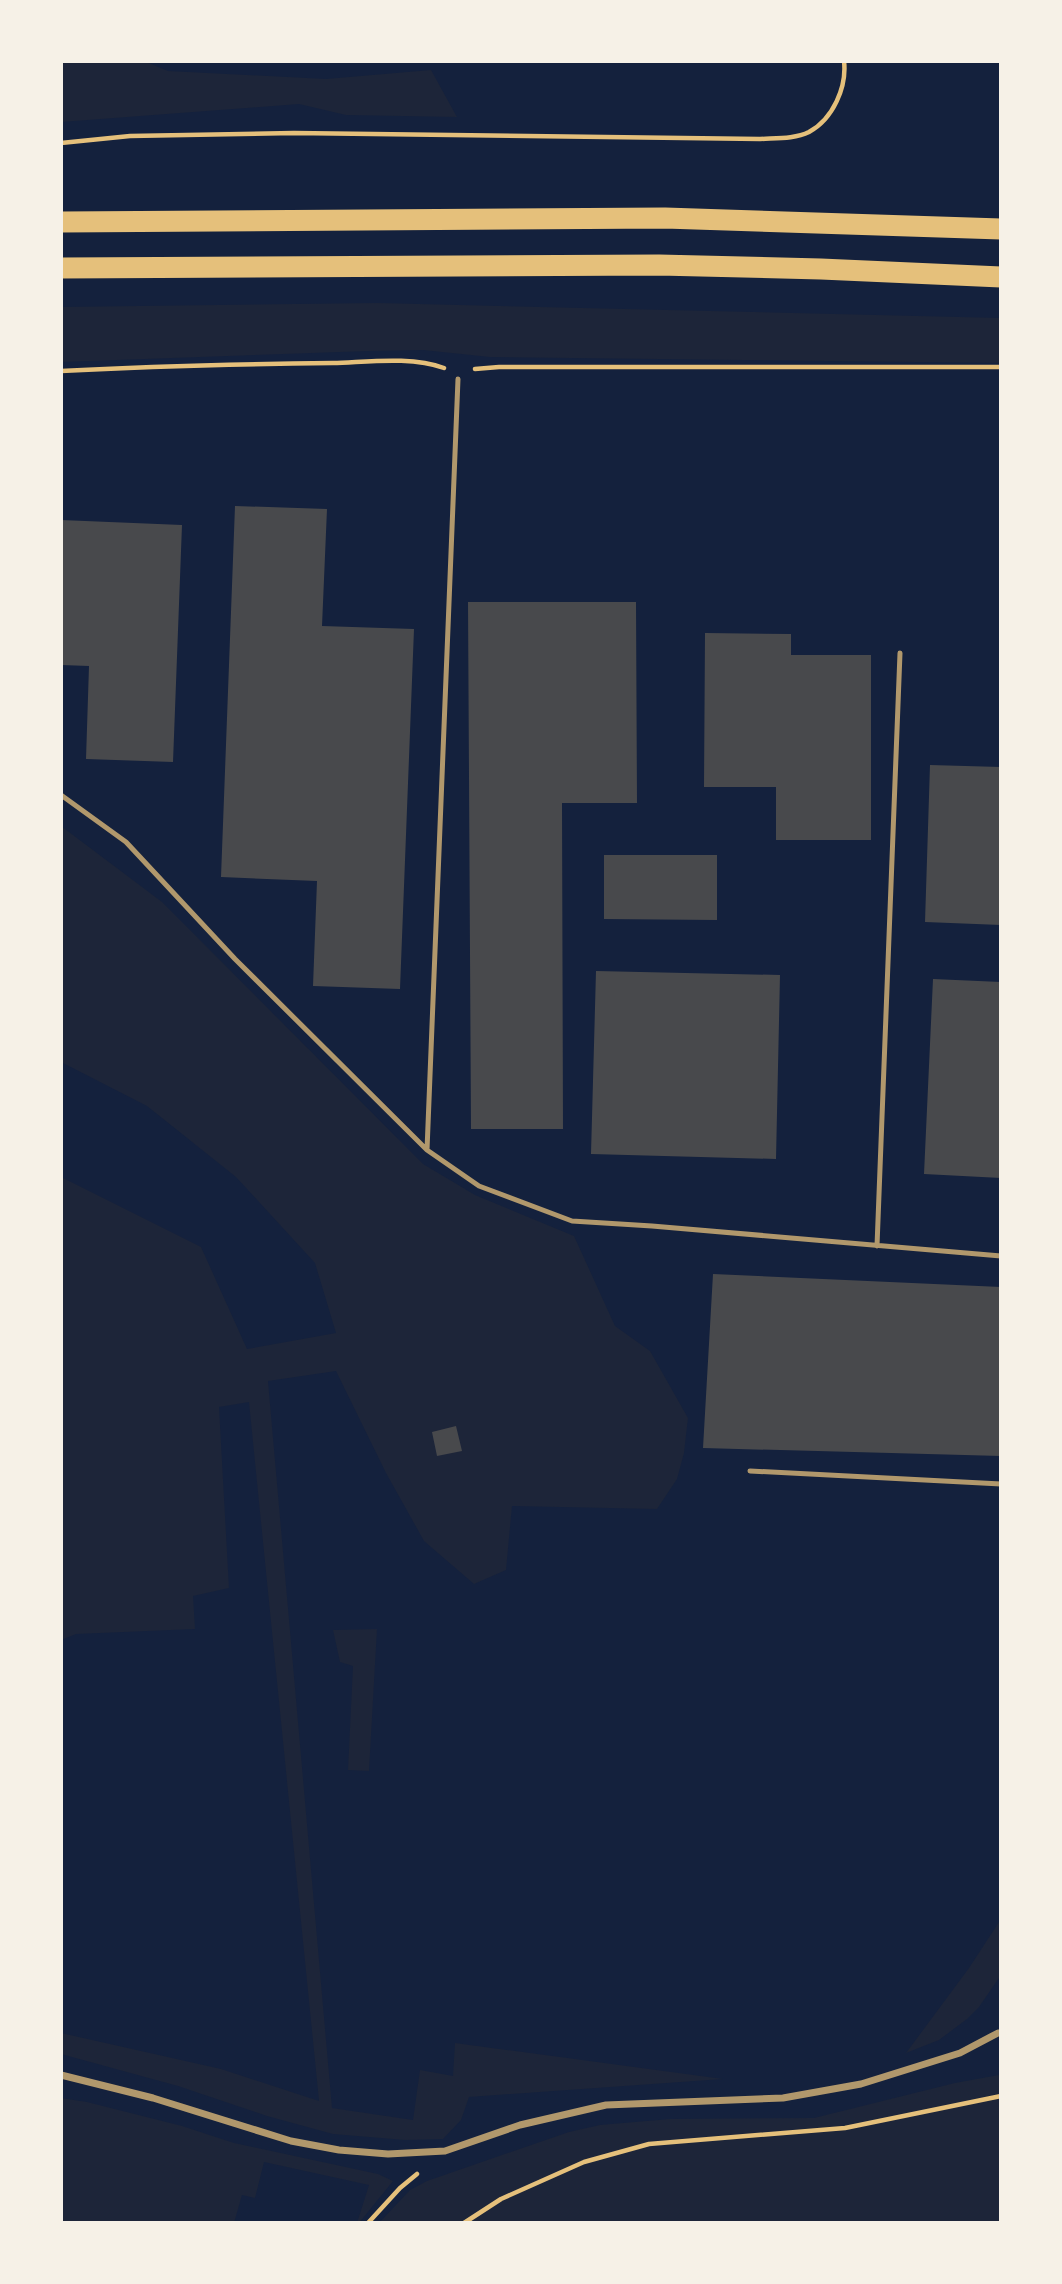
<svg xmlns="http://www.w3.org/2000/svg" width="1062" height="2284" font-family="'Titillium Web',sans-serif">
	<rect width="100%" height="100%" fill="#14213d"/>
	<path fill="#1d2539" d="M61,61H144L168,71L326,79L431,70L457,117L346,115L299,104L61,122Z
		M378,303L1001,318V363L490,357L423,350L369,351L61,362V307Z
		M61,826L162,902L423,1164L475,1195L574,1236L615,1326L650,1351L688,1418L684,1453L677,1479L657,1509L512,1506L506,1570L474,1584L424,1541L386,1473L336,1371L268,1381L332,2108L413,2120L420,2070L453,2076L455,2043L723,2079L469,2097L461,2120L443,2139L405,2140L333,2134L267,2116L178,2086L61,2054V2033L221,2069L319,2101L249,1402L219,1407L229,1588L193,1596L195,1629L76,1634L61,1640V1177L201,1247L247,1349L336,1333L315,1263L236,1177L147,1106L61,1062Z
		M377,1629L369,1771L348,1770L353,1666L340,1662L333,1630Z
		M1001,1919V1975L979,2007L967,2019L939,2040L906,2053L969,1968Z
		M999,2075L1001,2223H379L410,2190L427,2181L569,2132L600,2125L670,2119L814,2118L955,2083Z
		M61,2098L87,2102L182,2126L234,2143L378,2174L393,2181L359,2223H357L369,2185L264,2162L255,2198L242,2195L234,2223H61Z"/>
	<path fill="#48494c" d="M235,506L327,509L322,626L414,629L400,989L313,986L317,881L221,877Z
		M61,520L182,525L173,762L86,759L89,666L61,665Z
		M468,602H636L637,803H562L563,1129H471Z
		M705,633L791,634V655H871V840H776V787H704Z
		M930,765L1001,767V925L925,922Z
		M604,855H717V920L604,919Z
		M596,971L780,975L776,1159L591,1154Z
		M933,979L1001,982V1178L924,1174Z
		M713,1274L1001,1287V1456L703,1448Z
		M456,1426L462,1451L437,1456L432,1432Z"/>
	<g fill="none" stroke-linecap="round" stroke-linejoin="round">
		<path stroke="#e5c07b" stroke-width="4.5" d="M61,143L130,136L294,133L760,139C776,138 795,139 809,132C833,119 847,87 844,61
			M475,369L499,367H1001
			M61,371C152,366 242,364 333,363C368,362 411,356 444,368
			M368,2223L400,2188L417,2174
			M464,2223L501,2199L584,2162L649,2144L845,2128L1001,2096"/>
		<path stroke="#b1986c" stroke-width="5" d="M61,795L126,842L235,959L427,1150L479,1186L572,1221L652,1226L1001,1256
			M427,1150L458,379
			M877,1246L900,653
			M750,1471L1001,1484"/>
		<path stroke="#b1986c" stroke-width="7" d="M61,2075L153,2098L291,2141L339,2150L388,2154L445,2151L520,2125L606,2105L783,2098L861,2084L960,2053L998,2033H1001"/>
		<path stroke="#e5c07b" stroke-width="21" d="M61,222L665,218L1001,229
			M61,268L659,265L821,269L1001,277"/>
	</g>
	<rect width="1062" height="2284" fill="none" stroke="#f6f1e7" stroke-width="126"/>
</svg>
